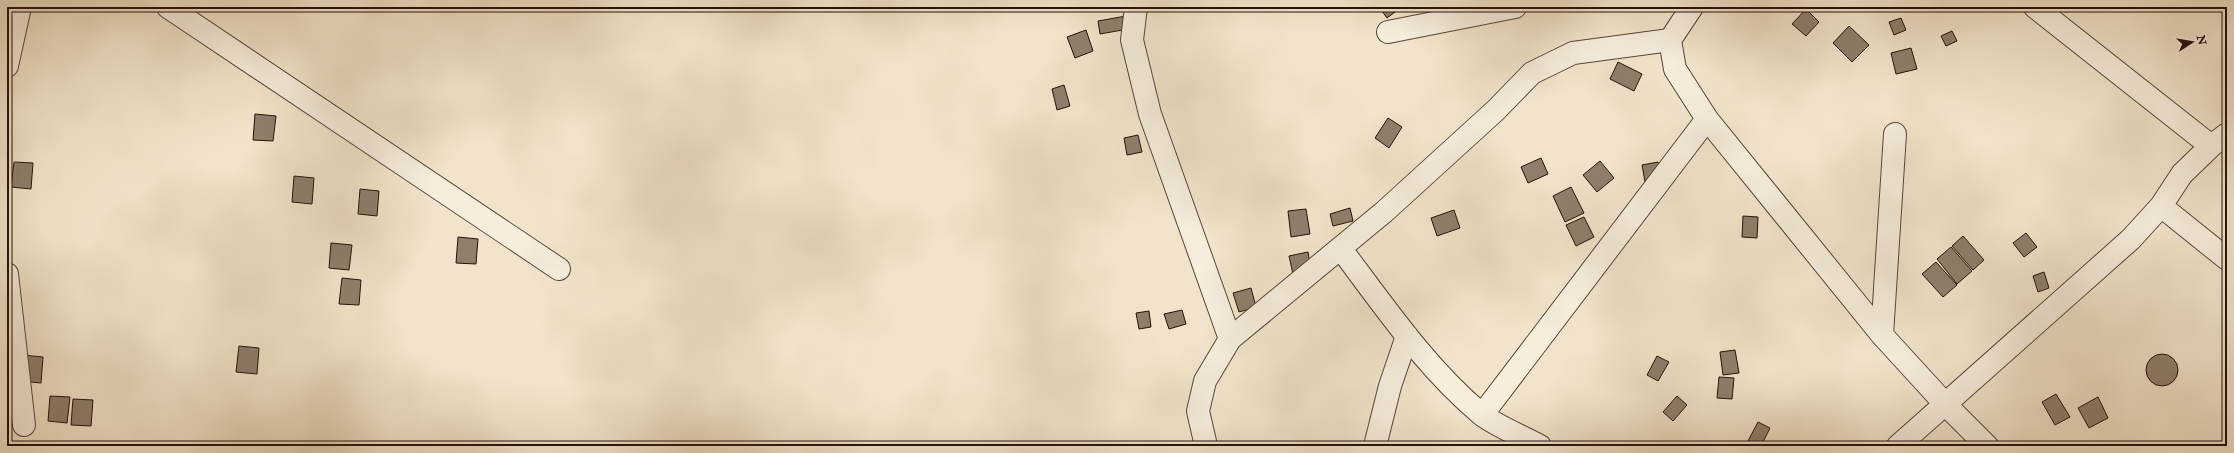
<svg xmlns="http://www.w3.org/2000/svg" width="2234" height="453" font-family="'IM FELL Double Pica',serif">
	<rect width="100%" height="100%" fill="#f1e4ca"/>
	<filter id="stains"><feTurbulence type="fractalNoise" baseFrequency=".005" numOctaves="4"/><feColorMatrix values="0 0 0 0 .2 0 0 0 0 .09 0 0 0 0 .02 0 0 0 .5 -.17"/></filter>
	<radialGradient id="worn" r=".72"><stop offset=".6" stop-color="#630" stop-opacity="0"/><stop offset="1" stop-color="#630" stop-opacity=".3"/></radialGradient>
	<path fill="#8e7f6d" stroke="#231108" d="M1379,7H1397L1399,9L1387,18Z
		M1806,9L1819,22L1806,36L1792,24Z
		M1126,16L1128,29L1100,34L1098,21Z
		M1901,18L1906,30L1894,35L1889,22Z
		M1849,26L1869,45L1852,62L1833,43Z
		M1086,30L1093,51L1075,58L1067,37Z
		M1952,31L1957,41L1946,46L1941,36Z
		M1911,48L1917,69L1896,74L1891,53Z
		M1618,62L1642,74L1634,91L1610,79Z
		M1064,85L1070,106L1057,110L1052,89Z
		M255,114L276,116L273,141L253,140Z
		M1388,118L1402,127L1389,148L1375,138Z
		M1138,135L1142,152L1127,155L1124,138Z
		M1541,158L1548,174L1528,183L1521,167Z
		M1600,161L1614,178L1597,192L1583,175Z
		M14,162L33,163L31,189L11,187Z
		M1658,162L1661,179L1645,182L1642,165Z
		M294,176L314,178L312,204L292,202Z
		M1571,187L1584,213L1565,222L1553,196Z
		M360,189L379,191L377,216L358,214Z
		M1350,208L1353,221L1333,226L1330,214Z
		M1306,209L1310,234L1291,237L1288,211Z
		M1454,210L1460,228L1437,236L1431,218Z
		M1743,216L1758,217L1757,238L1742,237Z
		M1584,217L1594,237L1576,246L1566,225Z
		M2026,233L2037,247L2024,257L2013,243Z
		M1963,236L1984,260L1973,270L1952,246Z
		M458,237L478,239L476,264L456,263Z
		M331,243L352,245L349,270L329,268Z
		M1951,247L1972,271L1957,284L1937,259Z
		M1308,252L1311,270L1293,274L1289,256Z
		M1936,262L1957,285L1943,297L1922,274Z
		M2044,272L2049,288L2038,292L2033,276Z
		M342,278L361,280L359,305L339,304Z
		M1251,288L1256,307L1239,312L1233,293Z
		M1182,310L1186,324L1169,329L1164,314Z
		M1149,311L1151,327L1139,329L1136,313Z
		M239,346L259,348L257,374L236,372Z
		M1735,350L1739,373L1723,375L1720,352Z
		M2146 370a16 16 0 1 1 32 0a16 16 0 1 1-32 0Z
		M23,355L43,357L41,383L20,381Z
		M1657,356L1669,362L1658,381L1647,375Z
		M1719,377L1734,378L1732,399L1717,398Z
		M2056,394L2070,417L2055,425L2042,402Z
		M50,396L70,397L67,423L48,421Z
		M1677,396L1687,405L1673,421L1663,412Z
		M2098,397L2108,418L2089,428L2078,408Z
		M73,399L93,400L91,426L71,425Z
		M1758,422L1770,428L1761,446L1748,441Z"/>
	<g fill="none" stroke-linecap="round" stroke-linejoin="round">
		<defs>
			<path id="street" d="M168,7L559,269
				M1136,7L1132,40L1150,114L1230,339
				M1692,7L1670,40L1675,69L1707,119L1882,335L1946,405L1987,446
				M2035,7L2211,146
				M1388,32L1515,7
				M7,66L20,7
				M2161,206L2227,259
				M1341,249C1384,306 1426,368 1481,414C1496,426 1522,436 1540,446
				M7,274L24,425
				M1882,335L1895,134
				M1482,415L1707,119
				M1206,446L1198,411L1205,381L1230,339L1384,212L1496,110L1532,73L1573,53L1670,40
				M1375,446L1390,386L1407,336
				M1898,446L2131,239L2161,206L2182,174L2211,146L2227,134"/>
		</defs>
		<use href="#street" stroke="#564638" stroke-width="24"/>
		<use href="#street" stroke="#f6eddd" stroke-width="22"/>
	</g>
	<rect width="2234" height="453" fill="none" stroke="#f1e4ca" stroke-width="24"/>
	<rect x="8" y="8" width="2218" height="437" fill="none" stroke="#231108" stroke-width="2"/>
	<rect x="12" y="12" width="2210" height="429" fill="none" stroke="#231108"/>
	<g transform="translate(2192 42) rotate(78)" stroke="#f6eddd" stroke-width="3" paint-order="stroke">
	<path d="M0-3L7 15L0 10L-7 15Z" fill="#231108"/>
	<text y="-6" font-size="11" font-weight="bold" text-anchor="middle" fill="#231108">N</text>
	</g>
	<rect width="100%" height="100%" filter="url(#stains)"/>
	<rect width="100%" height="100%" fill="url(#worn)"/>
</svg>
